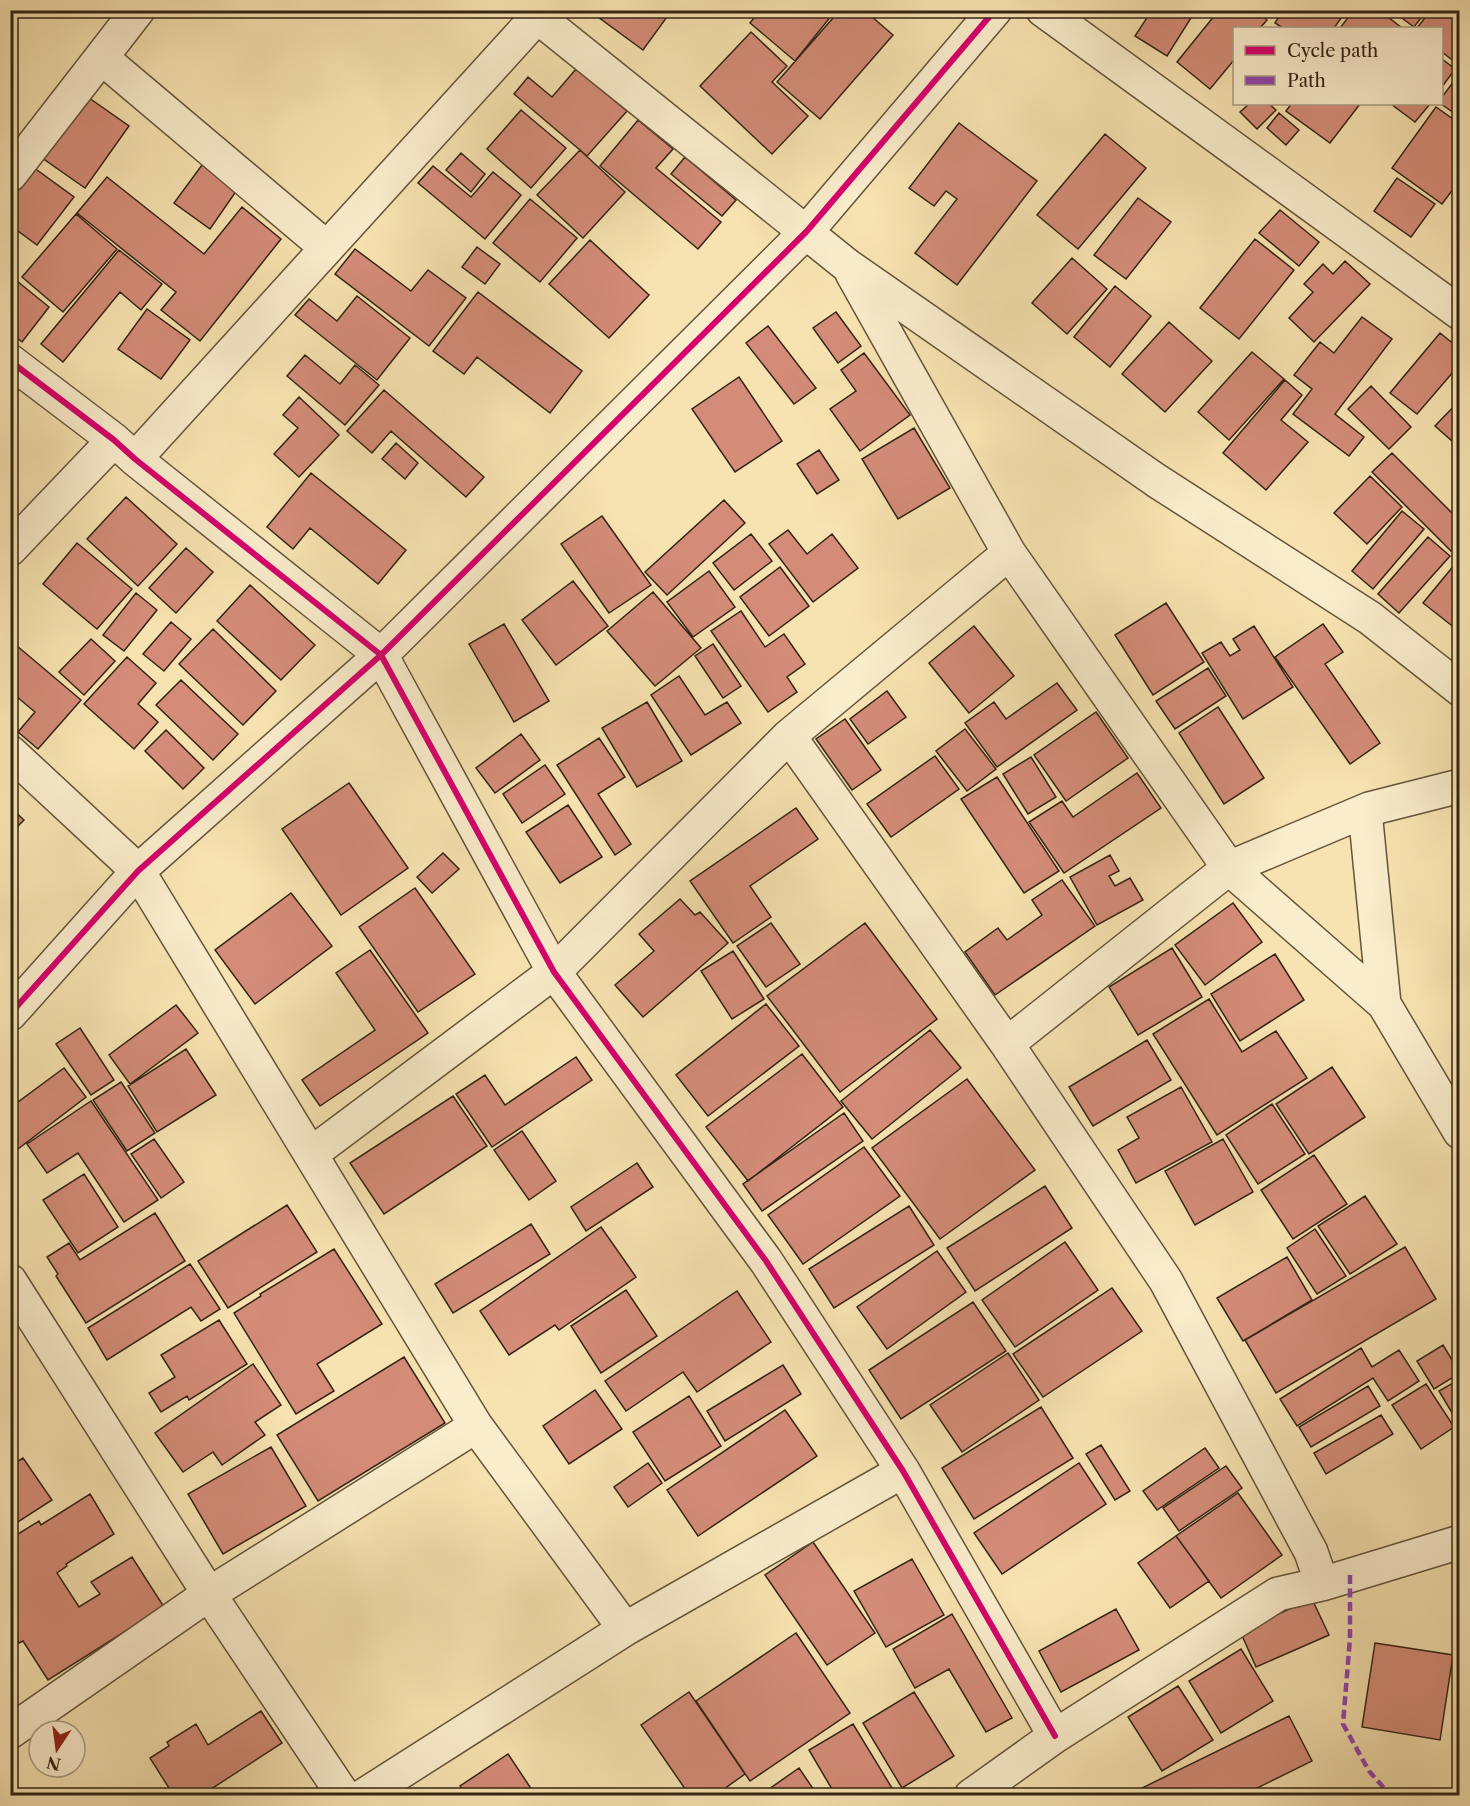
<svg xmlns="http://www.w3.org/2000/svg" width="1470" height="1806" font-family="'Libre Caslon Text',serif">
	<rect width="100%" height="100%" fill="#f7e3b1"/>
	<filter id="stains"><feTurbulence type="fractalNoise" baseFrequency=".00333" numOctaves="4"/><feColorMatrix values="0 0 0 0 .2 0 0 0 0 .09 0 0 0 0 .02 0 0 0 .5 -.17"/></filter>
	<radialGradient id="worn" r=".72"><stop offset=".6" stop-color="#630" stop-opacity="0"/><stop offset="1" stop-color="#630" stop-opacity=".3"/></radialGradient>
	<path fill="#d48c78" stroke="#332414" stroke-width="1.5" d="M597,10H672L643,50L594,14Z
		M760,10H836L795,61L750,23Z
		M840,10H864L893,35L820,119L777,82Z
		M1152,10H1196L1167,56L1135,36Z
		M1219,10H1255L1267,20L1260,28H1234V60L1210,89L1177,62Z
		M1283,10H1347L1334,28H1283L1275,23Z
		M1354,10H1379L1402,28H1340Z
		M1391,10H1427L1414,27Z
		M1431,10H1460V59L1456,63L1442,52V28H1417Z
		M751,32L787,66L772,82L808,116L772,154L700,86Z
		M1442,59L1455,69L1442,87Z
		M576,69L627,111L587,156L514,94L528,77L552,97Z
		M1460,73V117L1441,104L1442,97Z
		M82,93L129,126L85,188L38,155Z
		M1249,104H1269L1276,110L1257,129L1240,112Z
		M1291,104H1360L1330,143L1286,111Z
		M1391,104H1430L1415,122Z
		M1436,107L1460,124V180L1442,204L1392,168Z
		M521,110L566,148L531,188L487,149Z
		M1279,113L1299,130L1286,145L1267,128Z
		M638,120L673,149L656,168L721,222L698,249L600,166Z
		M959,123L1037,181L957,285L915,253L957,199L946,191L934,206L909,188Z
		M1105,134L1146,168L1078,249L1037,215Z
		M580,150L625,192L583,238L537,195Z
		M461,153L485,174L471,192L446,170Z
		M685,157L736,200L722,216L671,174Z
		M26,162L74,197L37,245L10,225V183Z
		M202,165L237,190L210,229L174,203Z
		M433,166L471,197L493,172L521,195L485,239L418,183Z
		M107,177L204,254L242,207L281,239L200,341L161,310L176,292L77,213Z
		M1397,178L1435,204L1411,237L1374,211Z
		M1138,198L1171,222L1126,279L1094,255Z
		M530,199L577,238L540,282L493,243Z
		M1280,210L1319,242L1299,266L1259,233Z
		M76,214L117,249L63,312L22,277Z
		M1255,239L1294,270L1239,339L1200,308Z
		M590,240L649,295L609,338L549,284Z
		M477,247L500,264L485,284L462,267Z
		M355,249L411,291L428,270L466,298L429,346L335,274Z
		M119,250L162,284L141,310L120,292L63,362L41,344Z
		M1072,258L1107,289L1067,334L1032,303Z
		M1345,261L1370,284L1314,342L1289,318L1313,292L1304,284L1323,264L1333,274Z
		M17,281L49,307L22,342L10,332V289Z
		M1115,286L1151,316L1110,367L1074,337Z
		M478,292L582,371L550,413L477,357L464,374L433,351Z
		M357,296L410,338L377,380L295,315L309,299L337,321Z
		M147,309L190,340L161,379L118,349Z
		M836,312L861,346L838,363L813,328Z
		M1362,317L1392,339L1335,414L1364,437L1349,456L1293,414L1312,389L1294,375L1320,342L1334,353Z
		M1169,322L1212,361L1165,412L1122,374Z
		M768,326L816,388L794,404L746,343Z
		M1440,333L1460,349V364L1417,414L1390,393Z
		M1252,352L1284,379L1229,440L1198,412Z
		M864,353L910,415L860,451L830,409L856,391L841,370Z
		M305,355L340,384L355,365L379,385L345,425L287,376Z
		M739,377L782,441L735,472L692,409Z
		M1285,380L1302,395L1281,420L1308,442L1266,490L1223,453Z
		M1371,386L1411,427L1389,449L1348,409Z
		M384,390L484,477L466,497L391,431L372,453L347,431Z
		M299,397L339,435L299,477L274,454L298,428L283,415Z
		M1460,400V448L1435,426Z
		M914,428L950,488L898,519L862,459Z
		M396,443L418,463L405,479L382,459Z
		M819,450L839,480L817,494L797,464Z
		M1392,453L1460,521V543L1451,551L1372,472Z
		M311,473L406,550L378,584L310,528L293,549L267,527Z
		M1370,476L1402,507L1367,544L1334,513Z
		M126,497L177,544L138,586L87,539Z
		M724,500L745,523L667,595L645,572Z
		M1402,511L1424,529L1373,589L1352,571Z
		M602,516L651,585L609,613L561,544Z
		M788,530L807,554L832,534L858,568L813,602L769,544Z
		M751,534L772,561L734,590L713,563Z
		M1428,537L1450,556L1399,613L1378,594Z
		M77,543L132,589L97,629L43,584Z
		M186,548L213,572L176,613L149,588Z
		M1460,558V632L1423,603Z
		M780,567L809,606L769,636L740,597Z
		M709,571L735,607L693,637L667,602Z
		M573,581L608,626L556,665L522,620Z
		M250,585L315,645L281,680L217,621Z
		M653,592L701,648L655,686L607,631Z
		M136,593L157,610L124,651L103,635Z
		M1166,603L1204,662L1153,695L1115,635Z
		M741,611L765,647L784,634L805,664L787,677L797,692L768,712L711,631Z
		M171,622L191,639L164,671L143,654Z
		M504,624L549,701L514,722L469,644Z
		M1323,624L1343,652L1325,664L1380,743L1350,764L1275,657Z
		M974,626L1014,676L969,713L929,663Z
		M1254,626L1293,687L1243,719L1202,653L1221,642L1230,656L1240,650L1233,639Z
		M213,629L276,691L243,725L179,664Z
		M91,639L115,661L84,695L59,672Z
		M10,640L81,700L38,749L18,732L35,712L10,691Z
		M713,644L741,686L723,698L695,656Z
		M127,657L156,683L138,704L158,722L134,749L84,704Z
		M1208,668L1226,696L1175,729L1156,701Z
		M679,676L705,715L727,702L741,723L691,755L651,695Z
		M181,680L238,734L213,760L156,705Z
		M1057,683L1077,710L997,767L965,723L994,702L1006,719Z
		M887,691L906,717L868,744L850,719Z
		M647,702L682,761L637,787L602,728Z
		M1218,707L1264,778L1224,804L1179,733Z
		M1096,712L1128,758L1066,801L1034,755Z
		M845,719L881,770L852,790L816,739Z
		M965,729L996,769L967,791L936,751Z
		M166,730L204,768L183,789L145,751Z
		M521,734L540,760L495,793L476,768Z
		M599,738L625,777L598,794L631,844L615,855L557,765Z
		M935,756L959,789L891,837L867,804Z
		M1031,757L1056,797L1028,814L1003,774Z
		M545,765L565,794L522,823L503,794Z
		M1137,773L1161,808L1064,873L1029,822L1062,801L1073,817Z
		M997,777L1059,871L1024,893L961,799Z
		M349,783L408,868L341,915L282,829Z
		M568,805L602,857L560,883L526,832Z
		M10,807L24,820L10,834Z
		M796,808L818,839L750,886L771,917L733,943L690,881Z
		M443,853L459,869L432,893L417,877Z
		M1110,855L1119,871L1109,876L1115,886L1130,878L1143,900L1097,925L1070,877Z
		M1062,880L1095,926L995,995L965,952L998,928L1007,940L1042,915L1032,900Z
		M415,888L475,974L418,1012L359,927Z
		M291,893L332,946L255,1004L215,950Z
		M680,899L695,915L700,912L728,943L643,1017L615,985L654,951L639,934Z
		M1233,903L1262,942L1205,985L1175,945Z
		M771,923L800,964L766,987L737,946Z
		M865,923L937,1019L840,1092L767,996Z
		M1172,948L1202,997L1138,1035L1109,987Z
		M370,950L428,1033L320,1106L302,1080L375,1030L336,973Z
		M733,951L764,999L732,1019L701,971Z
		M1275,954L1304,1000L1240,1041L1211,994Z
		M1209,999L1242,1052L1276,1031L1307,1078L1217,1135L1153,1034Z
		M766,1004L799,1046L708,1116L676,1075Z
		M176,1005L198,1033L130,1084L109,1055Z
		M80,1028L114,1080L91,1095L56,1044Z
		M930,1030L961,1068L872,1139L841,1101Z
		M1147,1040L1171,1080L1093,1126L1069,1087Z
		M186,1049L216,1095L157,1132L128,1086Z
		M802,1054L843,1107L748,1181L706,1127Z
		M576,1057L592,1080L492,1147L456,1094L485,1075L505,1105Z
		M1332,1067L1365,1117L1309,1154L1276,1104Z
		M64,1068L86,1097L10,1155V1108Z
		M967,1079L1035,1170L940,1239L872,1148Z
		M121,1082L155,1133L127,1151L93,1100Z
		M1181,1087L1212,1142L1136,1183L1118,1150L1139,1138L1127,1117Z
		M453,1096L487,1146L384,1214L350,1163Z
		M91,1101L158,1200L124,1222L78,1153L47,1173L27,1144Z
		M1272,1104L1305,1154L1258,1184L1226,1135Z
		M844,1113L863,1141L762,1211L743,1184Z
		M522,1131L556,1181L529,1200L494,1150Z
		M154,1139L184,1182L161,1198L131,1154Z
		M1223,1139L1253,1192L1195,1225L1165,1171Z
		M864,1147L900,1196L803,1264L768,1215Z
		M1314,1155L1347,1204L1293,1239L1261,1190Z
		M637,1163L653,1187L586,1231L571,1207Z
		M84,1174L118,1227L78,1253L43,1200Z
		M1045,1186L1072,1228L975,1291L947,1248Z
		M1365,1196L1397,1244L1350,1274L1318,1226Z
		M287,1205L317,1252L228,1308L198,1261Z
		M909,1206L934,1245L834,1308L809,1269Z
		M155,1213L185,1261L86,1323L56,1276L58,1274L47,1257L69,1243L80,1260Z
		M531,1224L550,1254L453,1313L435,1284Z
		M601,1227L636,1277L559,1330L555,1325L509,1355L480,1311Z
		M1315,1229L1346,1276L1317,1294L1287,1248Z
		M1065,1242L1098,1290L1015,1347L982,1300Z
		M1405,1247L1436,1299L1276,1393L1245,1340Z
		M334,1249L382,1324L317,1364L334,1391L296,1414L234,1313L261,1296L260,1294Z
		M937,1251L966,1292L887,1349L857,1307Z
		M1287,1257L1312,1300L1243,1341L1217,1298Z
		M190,1264L220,1309L201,1321L191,1307L107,1360L88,1328Z
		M1112,1288L1142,1331L1043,1397L1013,1354Z
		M626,1290L657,1336L601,1373L571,1326Z
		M737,1291L771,1342L697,1392L683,1372L626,1411L605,1381Z
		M973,1302L1006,1351L901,1419L869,1370Z
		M219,1320L247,1364L189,1400L187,1396L161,1412L149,1393L175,1377L161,1355Z
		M1443,1345L1460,1373L1434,1389L1417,1361Z
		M1361,1348L1372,1367L1399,1350L1419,1381L1388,1401L1373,1378L1297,1426L1280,1399Z
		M1008,1353L1039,1400L962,1452L930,1405Z
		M404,1357L445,1423L318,1501L277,1435Z
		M253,1364L281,1405L255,1422L265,1435L222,1465L213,1452L183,1472L155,1433Z
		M783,1365L801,1394L725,1441L707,1411Z
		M1460,1379V1426L1439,1391Z
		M1426,1384L1454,1427L1421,1449L1392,1405Z
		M1368,1386L1380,1406L1311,1447L1299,1427Z
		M595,1390L622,1429L569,1464L543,1426Z
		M689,1396L721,1446L665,1481L633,1432Z
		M1041,1407L1073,1458L974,1519L942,1468Z
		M785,1410L817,1456L698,1536L667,1490Z
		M1381,1415L1393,1434L1326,1474L1314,1453Z
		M1101,1445L1130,1491L1115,1500L1086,1454Z
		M271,1447L306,1506L223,1554L188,1494Z
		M1205,1448L1219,1468L1157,1510L1143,1491Z
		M23,1458L52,1500L10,1527V1466Z
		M648,1463L662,1483L628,1507L614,1487Z
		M1079,1463L1106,1504L1002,1574L974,1533Z
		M1226,1466L1242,1488L1179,1531L1163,1508Z
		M1238,1493L1282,1555L1221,1598L1176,1536Z
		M90,1494L114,1534L66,1564L67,1566L57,1573L79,1607L100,1594L91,1582L132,1557L164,1607L48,1680L23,1641L19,1643L10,1630V1539L39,1521L41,1525Z
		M1176,1536L1209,1581L1170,1608L1138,1563Z
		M813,1542L875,1633L827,1665L765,1575Z
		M912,1559L944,1615L886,1647L854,1591Z
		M1312,1599L1329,1635L1256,1667L1240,1631Z
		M1116,1609L1139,1650L1061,1692L1039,1651Z
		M952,1614L1012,1718L986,1732L949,1669L915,1688L893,1649Z
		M796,1633L850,1713L750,1781L696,1701Z
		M1375,1643L1453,1655L1440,1740L1362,1727Z
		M1241,1649L1273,1701L1221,1733L1189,1681Z
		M1178,1686L1213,1740L1162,1771L1128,1717Z
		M689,1692L745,1774L714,1796H690L641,1725Z
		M914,1692L954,1756L902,1788L863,1723Z
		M261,1711L282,1743L208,1791L211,1796H174L150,1758L169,1746L167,1742L196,1724L208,1745Z
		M1289,1716L1312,1761L1241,1796H1146L1142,1788Z
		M853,1724L895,1793L890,1796H836L809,1750Z
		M508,1754L536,1796H467L460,1786Z
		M799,1768L818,1796H759Z"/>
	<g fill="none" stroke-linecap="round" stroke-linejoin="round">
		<defs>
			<path id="minor" d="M529,10L848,266L1157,481L1370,618L1460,689
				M1043,10L1460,313
				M102,58L327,248
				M10,175L138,10
				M852,273L1009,553L1229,868L1384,1004L1460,1132
				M10,361L114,440L135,459L381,655L554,972L766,1261L903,1471L1055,1736
				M135,459L537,17
				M10,549L114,440
				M789,736L1007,1044L1166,1281L1311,1552L1322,1584
				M10,752L138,871L476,1426L625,1629
				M1365,811L1384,1004
				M10,1014L138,871L381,655L807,231L995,10
				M1007,1044L1229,868L1369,809L1460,786
				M311,1154L554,972L789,736L1009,553
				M10,1281L209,1594L344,1796
				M10,1732L209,1594L476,1426
				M363,1796L625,1629L903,1471
				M971,1796L1055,1736L1278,1594L1322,1584L1460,1542"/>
		</defs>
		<use href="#minor" stroke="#64543b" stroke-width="36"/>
		<use href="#minor" stroke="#faedcc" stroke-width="33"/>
		<path stroke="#8e44ad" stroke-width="4.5" stroke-dasharray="9 4.5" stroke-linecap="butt" d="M1350,1575V1638L1343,1724L1369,1771L1391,1796"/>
		<defs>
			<path id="cycleway" d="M10,361L114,440L135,459L381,655L554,972L766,1261L903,1471L1055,1736
				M10,1014L138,871L381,655L807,231L995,10"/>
		</defs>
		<use href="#cycleway" stroke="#faedcc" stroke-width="10"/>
		<use href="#cycleway" stroke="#d6006c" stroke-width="6"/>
	</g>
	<rect width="1470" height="1806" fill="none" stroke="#f7e3b1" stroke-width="36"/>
	<rect x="12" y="12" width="1446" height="1782" fill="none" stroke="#332414" stroke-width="3"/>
	<rect x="18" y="18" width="1434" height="1770" fill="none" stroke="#332414" stroke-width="1.5"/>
	<rect x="1233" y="27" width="210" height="78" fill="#faedcc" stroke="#aa9d82" stroke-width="1.5"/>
	<rect x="1245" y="46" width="30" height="9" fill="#d6006c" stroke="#aa9d82" stroke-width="1.5"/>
	<text x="1287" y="57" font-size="18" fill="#332414">Cycle path</text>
	<rect x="1245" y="76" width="30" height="9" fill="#8e44ad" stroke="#aa9d82" stroke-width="1.5"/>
	<text x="1287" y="87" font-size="18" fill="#332414">Path</text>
	<g transform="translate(57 1749) rotate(193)"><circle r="28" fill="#faedcc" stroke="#aa9d82" stroke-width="1.5"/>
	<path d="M0-4.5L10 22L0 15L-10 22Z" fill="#8f2418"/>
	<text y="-9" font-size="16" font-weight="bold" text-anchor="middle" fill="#332414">N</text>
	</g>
	<rect width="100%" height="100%" filter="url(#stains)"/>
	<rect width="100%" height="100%" fill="url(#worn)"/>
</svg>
